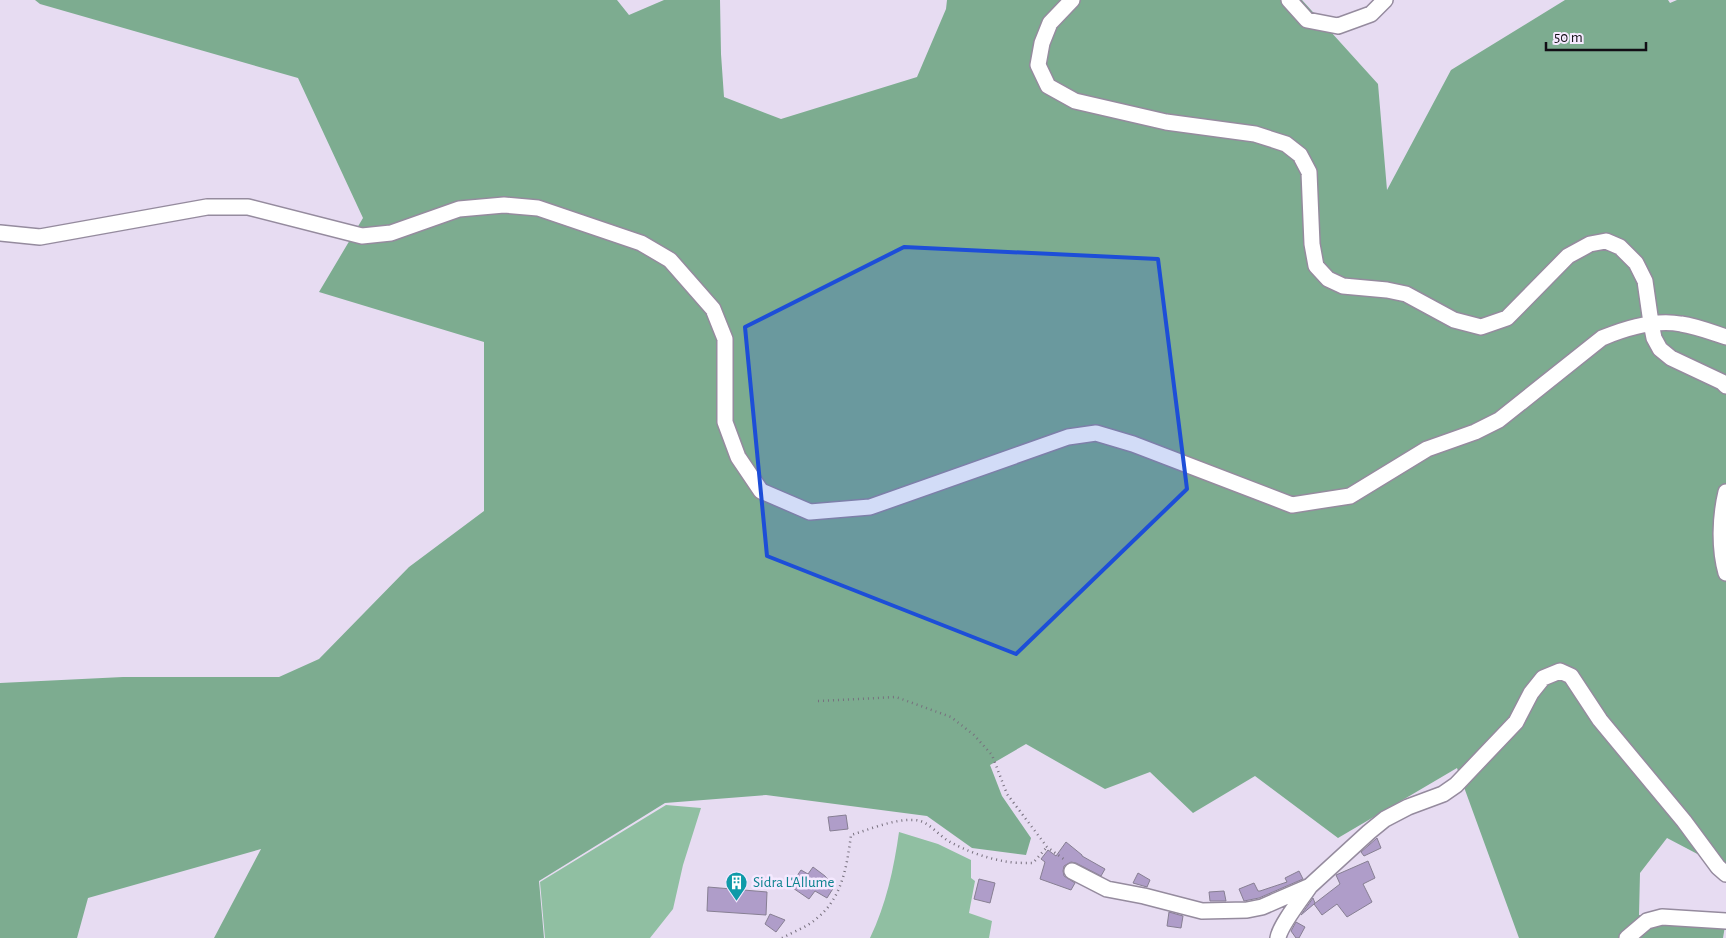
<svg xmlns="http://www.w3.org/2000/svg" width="1726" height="938" font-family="'Alegreya Sans',sans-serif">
	<rect width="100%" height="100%" fill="#e7dcf2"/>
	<path fill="#90bfa2" d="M666,805L701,808L683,865L673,909L650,938H545L540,882Z
		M899,832L938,844L971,860V878L975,881L969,913L992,921L989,938H870C886,905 894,868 899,832Z"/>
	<path fill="#7dac90" d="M35,0H617L629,15L664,0H720L721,54L724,97L781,119L917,77L946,9L947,0H1302L1378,84L1387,190L1451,70L1565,0H1668L1670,3L1677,0H1726V869L1667,838L1640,873L1639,915L1725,926L1723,938H1519L1457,768L1338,838L1255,776L1193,813L1150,772L1105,789L1026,744L990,765L1002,796L1031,838L1026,855L972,848L927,816L766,795L665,803L539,881L544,938H214L261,849L88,898L77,938H0V683L123,677H279L319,659L409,567L484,511V342L319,292L363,218L298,78L40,4Z"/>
	<path fill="#af9dc9" stroke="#877f93" d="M846,815L848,829L830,831L828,817Z
		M1377,838L1381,848L1364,856L1361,852Z
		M1066,842L1082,855V856L1105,869L1101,876L1076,863L1071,862L1064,866L1063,871L1064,876L1075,883L1071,890L1040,879L1045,862L1041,859L1048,850L1056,856Z
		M1368,861L1375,878L1363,884L1372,902L1347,917L1337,904L1322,915L1314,904L1301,915L1313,898L1315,903L1314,904L1340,884L1336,875Z
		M813,867L825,876L834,887L827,898L815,891L809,899L790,886L801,870L808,874Z
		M1299,871L1303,879L1259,898L1244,901L1239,889L1254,883L1258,891H1260L1287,882L1285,878Z
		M1138,873L1150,880L1147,887L1133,883Z
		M979,879L995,883L990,903L974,899Z
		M708,887L767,892L766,915L707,911Z
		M1224,891L1226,901H1210L1209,892Z
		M1169,912L1183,916L1181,928L1167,926Z
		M770,914L785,920L776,932L765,924Z
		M1296,922L1305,927L1299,938H1296L1291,931Z"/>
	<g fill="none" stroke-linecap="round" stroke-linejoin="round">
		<defs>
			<path id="minor" d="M1072,0L1050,23L1042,43L1038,65L1048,86L1075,101L1166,122L1255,134L1286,144L1300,155L1309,172L1312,244L1316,266L1328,279L1343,286L1387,290L1406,294L1454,320L1481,327L1507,318L1568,256L1590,244L1606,241L1620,247L1636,263L1645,281L1651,323L1654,338L1660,349L1671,358L1722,382L1726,386
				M1289,0L1307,20L1338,26L1371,14L1385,0
				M0,233L40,237L207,207H248L362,236L391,233L459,209L504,205L538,208L641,243L670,260L713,309L725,339V422L738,457L761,491L810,512L870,507L1068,437L1096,433L1133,444L1292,505L1350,496L1427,449L1475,432L1499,420L1602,338C1626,328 1655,319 1681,324C1696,326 1711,332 1726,337
				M1726,492C1720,517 1719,548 1726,573
				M1072,871L1107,889L1144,896L1202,911L1247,910L1262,907L1310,886L1369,832L1385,819L1408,807L1443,794L1456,785L1516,722L1531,693L1543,678L1560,671L1571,676L1600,720L1684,821L1718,867L1726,874
				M1278,938C1280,925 1302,898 1310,886
				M1627,938L1647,921L1662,917L1726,921"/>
		</defs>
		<use href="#minor" stroke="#958b9e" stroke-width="18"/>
		<path stroke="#77707e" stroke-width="2.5" stroke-dasharray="1 4" stroke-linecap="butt" d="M818,701L896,697L951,717L974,735L992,755L1007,794L1047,847L1065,860
			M782,938C793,932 807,927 816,919C842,899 847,866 851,835C871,829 893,819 914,820C929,820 939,837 952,843C967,851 986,858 1003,861C1012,863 1023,863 1033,863L1047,847"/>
		<use href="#minor" stroke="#fff" stroke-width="15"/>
	</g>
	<path fill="#1d4ed8" fill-opacity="0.2" stroke="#1d4ed8" stroke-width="4" stroke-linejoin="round" d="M904,247L1158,259L1187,489L1016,654L767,556L745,327Z"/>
	<defs>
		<symbol id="building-pin" viewBox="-11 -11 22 30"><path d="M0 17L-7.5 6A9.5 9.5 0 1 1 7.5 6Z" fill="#0f9aa8" stroke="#f5e9ff"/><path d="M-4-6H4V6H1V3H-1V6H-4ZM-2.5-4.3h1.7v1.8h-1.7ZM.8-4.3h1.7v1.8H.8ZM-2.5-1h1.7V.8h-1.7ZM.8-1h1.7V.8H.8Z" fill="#fff"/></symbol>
	</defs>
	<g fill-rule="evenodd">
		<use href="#building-pin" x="724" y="870" width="25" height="34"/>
	</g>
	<g text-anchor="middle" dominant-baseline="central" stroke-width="5" stroke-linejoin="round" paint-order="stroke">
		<g font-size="15" fill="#0d838f" stroke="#f5e9ff" text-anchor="start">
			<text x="753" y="882">Sidra L'Allume</text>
		</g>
	</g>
	<path d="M1546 42v8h100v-8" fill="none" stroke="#120e15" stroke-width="2.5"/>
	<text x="1554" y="42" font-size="15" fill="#120e15" stroke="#f5e9ff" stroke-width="4" paint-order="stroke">50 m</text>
</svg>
